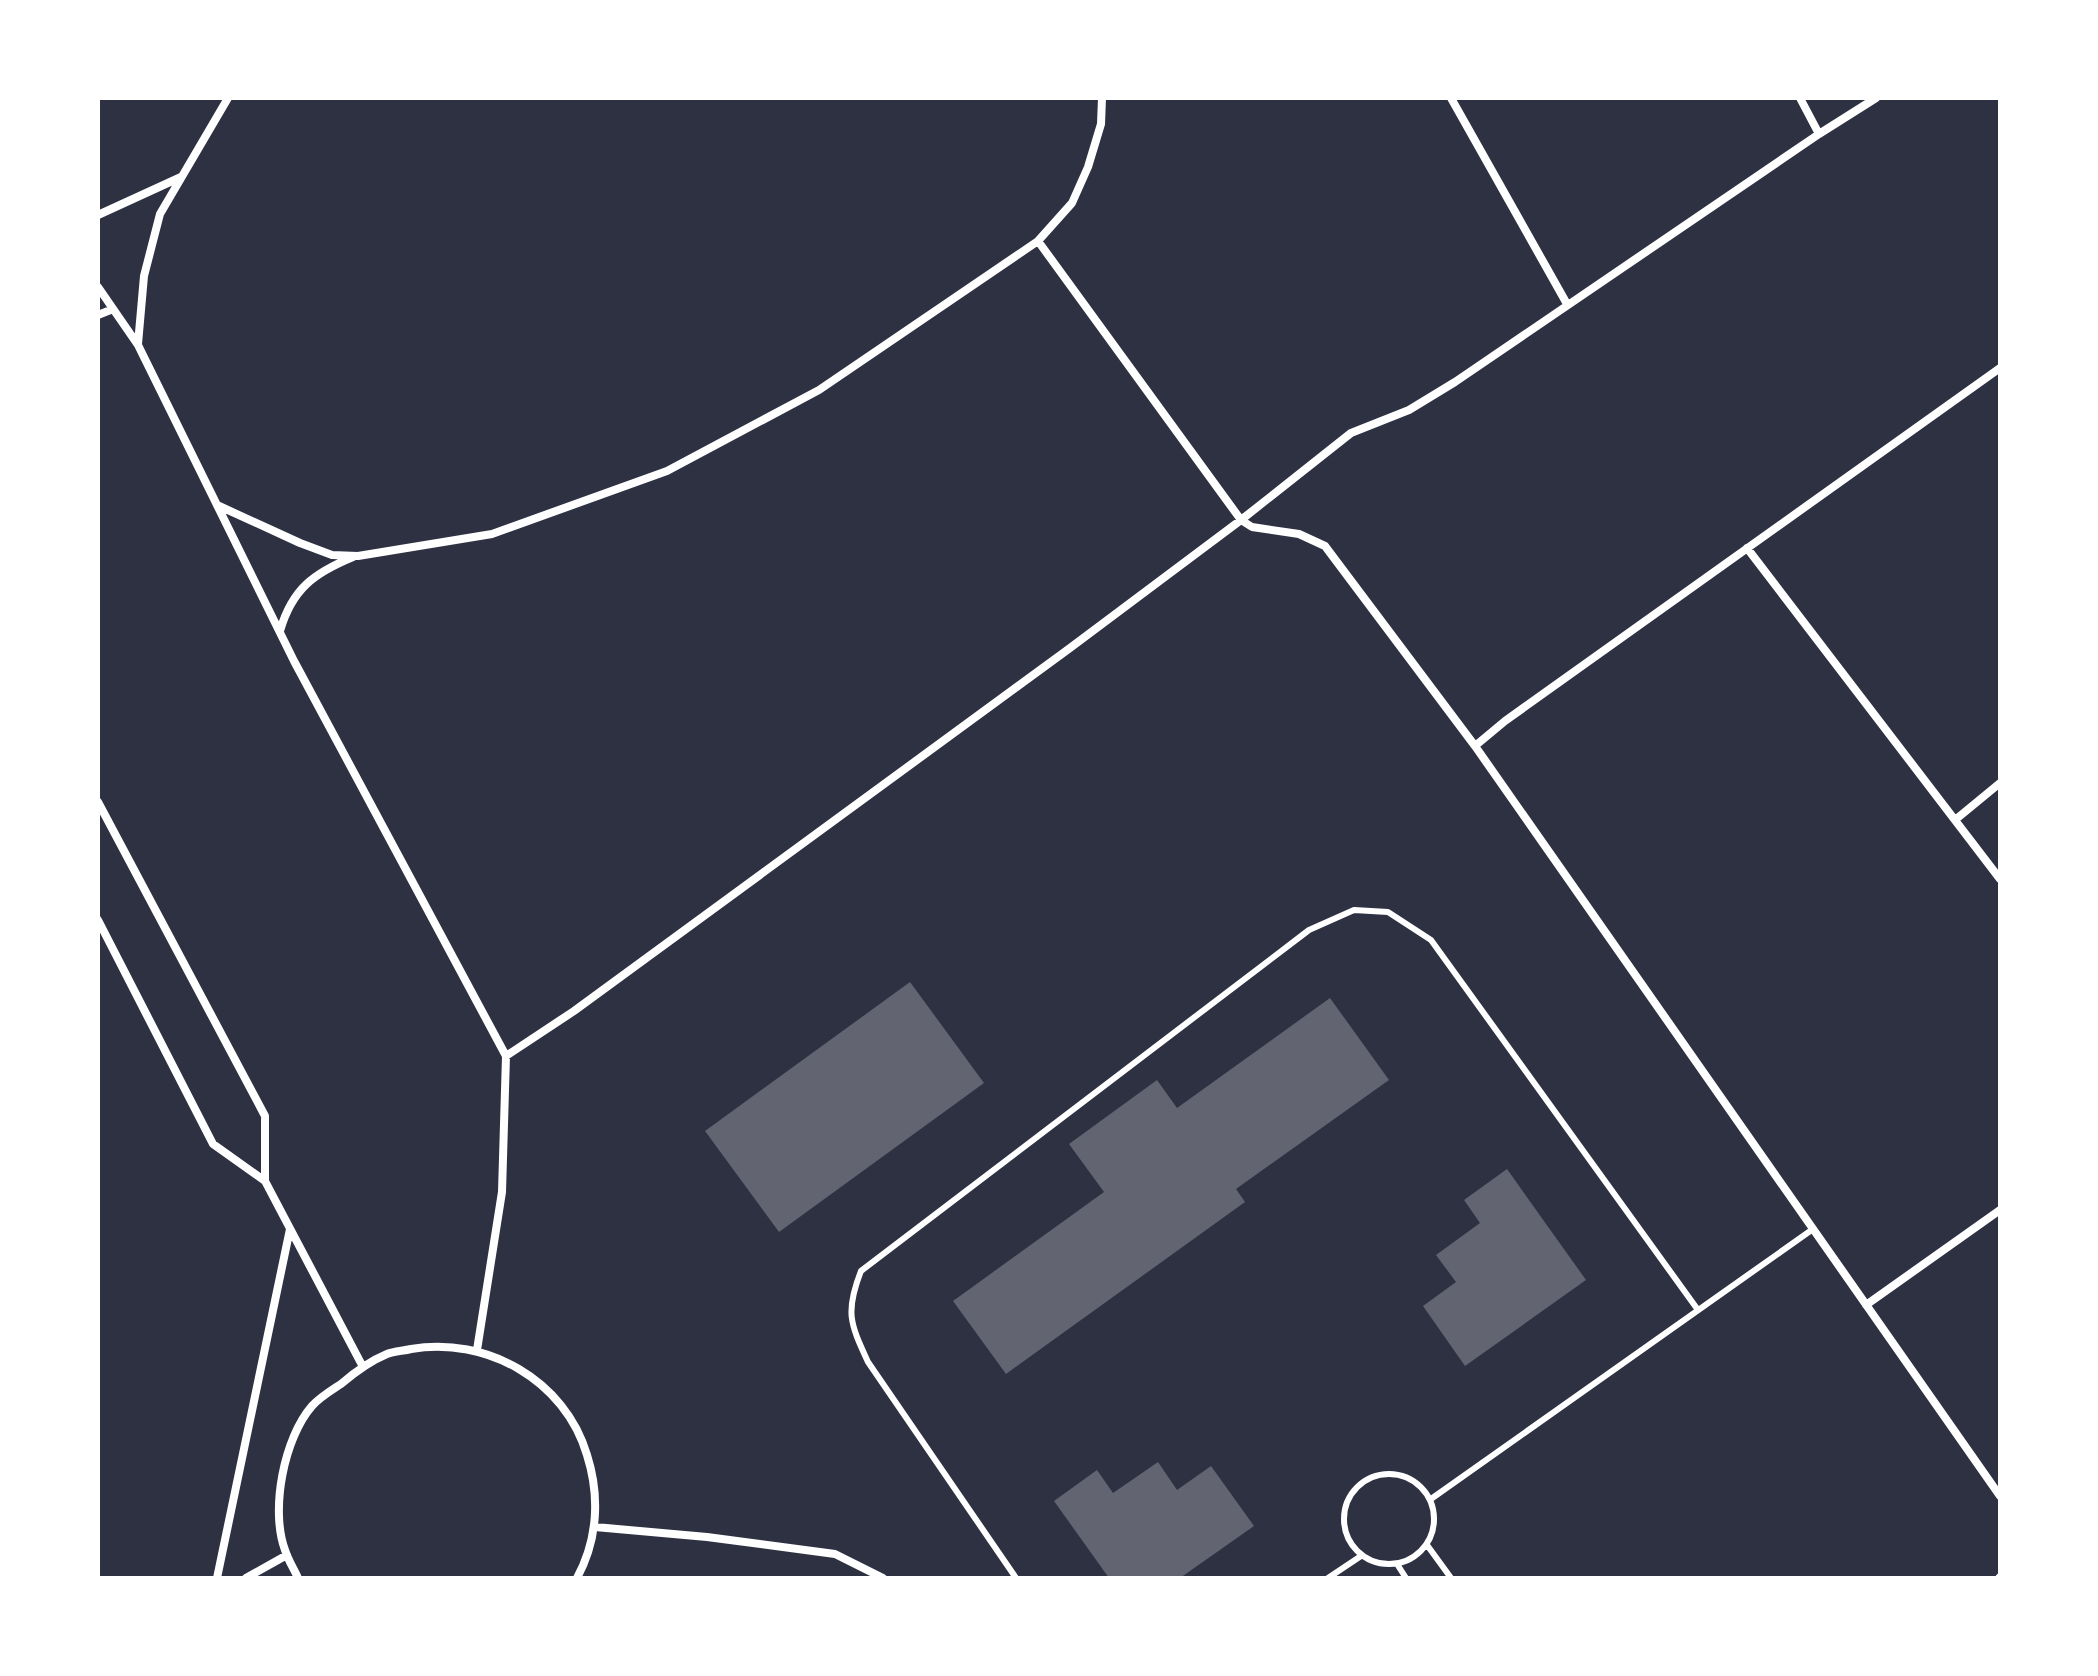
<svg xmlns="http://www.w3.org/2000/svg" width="2098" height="1676" font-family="Cabin,sans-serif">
	<rect width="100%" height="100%" fill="#2d3142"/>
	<path fill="#626471" d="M910,982L984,1083L779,1232L705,1131Z
		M1330,998L1389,1080L1236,1189L1245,1202L1006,1374L953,1301L1104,1192L1069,1144L1157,1080L1177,1108Z
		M1507,1169L1586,1280L1465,1366L1423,1306L1456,1282L1436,1255L1480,1223L1464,1200Z
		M1158,1462L1177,1490L1211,1466L1254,1526L1180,1578H1109L1054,1501L1097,1470L1113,1493Z"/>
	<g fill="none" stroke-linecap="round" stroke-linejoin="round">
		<path stroke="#fff" stroke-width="6" d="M1344 1519a45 45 0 1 1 90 0a45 45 0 1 1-90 0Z
			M1431,1499L1813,1229
			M1427,1545L1451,1578
			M1397,1564L1406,1578
			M1016,1578L868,1362C850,1323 845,1312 861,1271L1309,930L1354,910L1388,912L1431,940L1698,1310
			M1328,1578L1361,1556"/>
		<path stroke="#fff" stroke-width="8" d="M1451,98L1567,304
			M1800,98L1819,134
			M98,215L181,177
			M1038,241L1241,520L1252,527L1299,534L1325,546L1475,746
			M98,287L138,345L294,661L506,1056
			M98,315L113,309
			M138,344L144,276L160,214L228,98
			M2000,368L1505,721L1475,746L2000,1496
			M217,505L300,543L332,555L358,556L492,534L667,471L819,390L1038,241L1072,203L1088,167L1101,124L1102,98
			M1747,548L2000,879
			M280,631C292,589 314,573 353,557
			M98,802L265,1116V1181L213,1144L98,920
			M1955,820L2000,783
			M265,1181L363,1367
			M1866,1305L2000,1210
			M477,1350L502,1192L506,1056L574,1011L1070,648L1241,520L1351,433L1409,410L1455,382L1819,134L1876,98
			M595,1527L707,1537L835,1554L883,1578
			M217,1578L290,1229
			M246,1578L287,1555
			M298,1578C294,1569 288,1560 285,1550C270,1510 284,1438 312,1406C320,1397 332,1390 341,1384C355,1372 370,1361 387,1354C394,1351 403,1351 411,1349C486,1336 565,1380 587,1455C600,1496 598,1539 577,1578
			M1999,1578L2000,1577"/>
	</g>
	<rect width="2098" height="1676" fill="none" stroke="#ffffff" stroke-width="200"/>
</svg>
